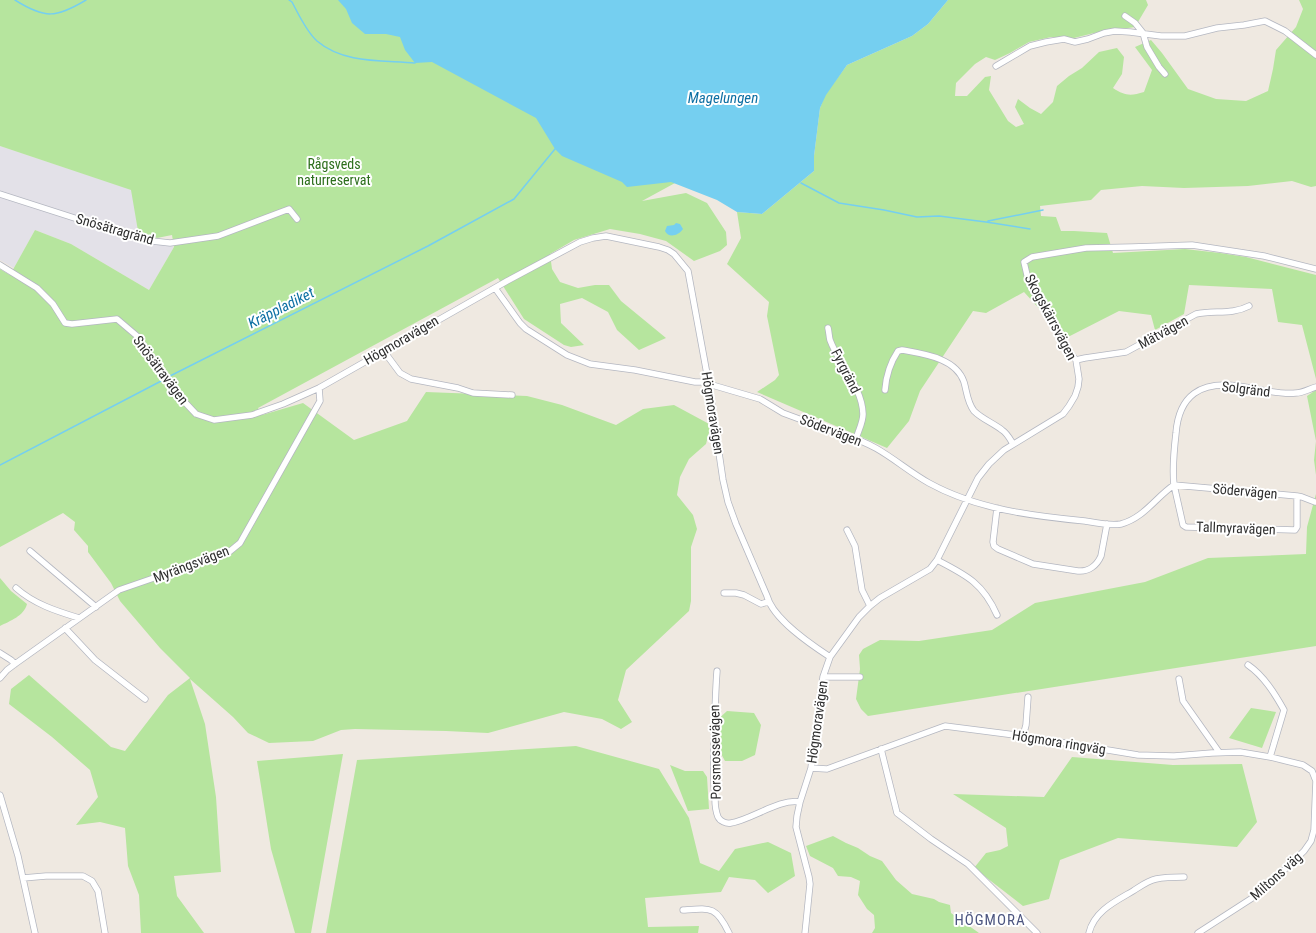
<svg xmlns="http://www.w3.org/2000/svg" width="1316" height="933" font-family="'Roboto Condensed',sans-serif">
	<rect width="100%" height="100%" fill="#efe9e1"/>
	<path fill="#e3e1e8" d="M0,146L132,190L138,231L174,247L149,290L71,244L35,230L14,268L0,260Z"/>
	<path fill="#b6e59e" d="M0,0H620L686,177L642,201L686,193L707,203L726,232L727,245L720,251L694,261L666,241L640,234L610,229L574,240L550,254L552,269L560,282L578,288L595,285H609L621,301L666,338L639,350L617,330L608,312L582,298L560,304L561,323L584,345L571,347L564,345L524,319L498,278L258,408L262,415L303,403L354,440L407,421L426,392L527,396L562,405L616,425L643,409L674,405L711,425L706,444L689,459L680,477L677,495L693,515L697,529L691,547V601L689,611L626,670L618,700L632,722L621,729L602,719L564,712L488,733L446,731L355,729L341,730L313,741L269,743L248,733L233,717L190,679L205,724L216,797L221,872L174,876L177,896L204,933H141L139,895L128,866L125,828L100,822L76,825L98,797L90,770L52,737L9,704L11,689L29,675L111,747L125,751L168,695L190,678L160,648L120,601L111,583L88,552V546L74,530L75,522L63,513L0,547V269L10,275L35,230L71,244L149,290L174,247L172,235L157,238L138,231L131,190L0,146Z
		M948,0H1146L1148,5L1135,27L1094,33L1074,38L1051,37L1029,42L1010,53L995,60L986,57L975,64L956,83L955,96H967L985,77L991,76L989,90L1008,121L1016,127L1024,124L1015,107L1018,99L1030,108L1041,114L1053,102L1057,86L1069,76L1082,68L1099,52L1117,48L1124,57L1122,74L1113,88C1125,96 1131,96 1144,92L1152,70L1135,47L1151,40L1162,53L1188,89L1216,99L1246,101L1268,91L1273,69L1276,50L1296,27L1303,9L1299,0H1316V186L1311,187L1292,181L1248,186L1184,188L1142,186L1101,190L1091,200L1040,206L1041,216L1056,217L1061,231H1074L1107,233L1113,253L1185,249L1220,253L1246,257L1316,275V379L1302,325L1278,322L1272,289L1189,285L1184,314L1155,330L1151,315L1119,311L1066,338L1024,292L986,313L973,311L920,391L909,421L887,448L757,392L775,380L779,375L767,316L769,302L727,264L741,238L737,212L762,214L814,171V156L820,108L825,95L847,65L912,36L928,24Z
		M1316,390V475L1314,460L1316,441L1307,396Z
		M1316,494V646L868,716L861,709L856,699L860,669L859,655L863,649L880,640L919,641L992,630L1035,603L1145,582L1208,558L1306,554L1307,527Z
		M0,578L11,591L27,604C24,616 10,621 0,626Z
		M1251,708L1276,712L1262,748L1229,738Z
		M727,711L754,713L761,725L755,755L742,761H725L719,750L715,722Z
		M576,746L659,769L689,818L700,863L719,871L735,849L768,842L791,853L795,876L768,893L755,880L729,877L721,892L645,898L648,927L699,926L698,933H326L357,760Z
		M343,754L311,933H295L271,849L257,761Z
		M1072,757L1173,765L1242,764L1257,822L1237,847L1118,838L1060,860L1049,899L1023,906L974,868L986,853L1000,850L1008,846L1006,828L953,794L1044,797Z
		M670,765L685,771H703L707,777L709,809L688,811Z
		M833,836L846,843L858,848L870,856L882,861L896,880L912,894L934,899L939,902L950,905L951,913L979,933H872L875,928L874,915L867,909L858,895L860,881L851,877L838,876L833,868L810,856L806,846Z"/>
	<path fill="#75cff0" d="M338,0H948L928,24L912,36L847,65L826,95L820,108L814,156V171L762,214L737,212L717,200L671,182L627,187L622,182L562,156L555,149L536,118L432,62L415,63L405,50L400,37L386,34H365L352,23L346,9Z
		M676,223L680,224L683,229C679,235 669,239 665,231L667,226L674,225Z"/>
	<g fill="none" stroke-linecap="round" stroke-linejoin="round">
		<path stroke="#75cff0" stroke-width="1.5" d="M15,0C45,19 56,18 86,0
			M289,0L292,2C299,15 306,31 317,41C344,64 383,60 415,63
			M801,183L839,203L884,210L917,217L939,216L986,222L1030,229
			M988,221L1043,210
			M168,377L428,246L514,199L555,149
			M0,465L165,379"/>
		<defs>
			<path id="minor" d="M1125,16L1135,23L1143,33L1147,47L1159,67L1165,74
				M996,66L1030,46L1046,42L1064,39L1075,42L1088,39L1104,33L1115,31L1130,32L1161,36H1185L1217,28L1244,25L1265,21L1285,31L1316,55
				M0,194L143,240L170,243L218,236L289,209L297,219
				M0,265L37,288L53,304L65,323L72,324L117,319L137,336L179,396L196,414L214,420L252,415L283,404L319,388L507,281L580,242L593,238L606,236L659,247L668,250L674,254L688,271L709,385L723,480L728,502L736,524L767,596C773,619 810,644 830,657L823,677L811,768L800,802L797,816L796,827L809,877L810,884L805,933
				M495,288L520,323L526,329L567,355L590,364L635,370L695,382H702L760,399L783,413L848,437C879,444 902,468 929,483C976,509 1032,516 1085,521C1096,523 1110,526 1121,524C1144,518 1156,497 1174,485C1172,468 1174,450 1176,433C1179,395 1201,381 1238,386C1257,388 1276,395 1296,393C1303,393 1309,389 1316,387
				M828,328C829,332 829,336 830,340C839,365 862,386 863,414C863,423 858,431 856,439
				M383,350L400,373L411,379L458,388L473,393L512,395
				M1076,360L1085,358L1126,352L1196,314C1214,310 1232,315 1249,306
				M885,390C886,377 890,363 898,351L902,350C924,354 956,358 964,382C967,392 967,402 974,411C982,419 993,423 1002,430C1007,433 1010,439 1013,444
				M1297,496V527L1295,530L1186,527L1183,525L1174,485L1297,496L1302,497L1315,502
				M997,508L993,542L994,546L998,549L1033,564L1078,571C1089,572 1097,565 1101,556L1107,524
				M847,530L855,546L862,590L870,606
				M30,551L96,607
				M937,560C966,575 983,583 997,615
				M16,588C34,604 56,611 79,618
				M724,593H736L744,595L761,604L768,602
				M65,628L95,660L145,699
				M0,653L11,660L15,664
				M830,657L859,617L870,606L880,598L930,569L937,560L978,478L989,464L1004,450L1063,414L1069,406L1075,396L1078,387L1079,379L1076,360L1071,354L1030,285L1027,275L1024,262L1032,257L1086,248L1132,247L1192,245L1264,256L1316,269
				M1248,665C1264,676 1275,694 1284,710L1270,757
				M717,671C715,696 715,719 714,744C714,762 713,780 715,799C715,804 716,812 718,817C720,821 726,824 731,823C751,820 780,798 800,802
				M823,677H860
				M0,678L7,670L15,664L119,590L229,552L240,543L320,401L319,388
				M1179,679L1183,701L1219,752
				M1023,736L1026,725L1028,697
				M881,749L897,813L931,839L968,864L1037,933
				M811,768L827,769L945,726L1023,736L1138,755L1174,756L1212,753L1240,752L1270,757L1303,765L1312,771L1316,781L1314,830L1311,841L1304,851L1260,893L1198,933
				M0,795L18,856L35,933
				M23,878L46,876H83L92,881L98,891L105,933
				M683,910C711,908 716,906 729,933
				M1089,933C1094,911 1116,901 1133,891C1141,886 1147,881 1156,879C1165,877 1175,877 1184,877"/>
		</defs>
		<use href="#minor" stroke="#b4b7c1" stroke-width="7"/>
		<use href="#minor" stroke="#fff" stroke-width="5.5"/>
	</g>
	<g text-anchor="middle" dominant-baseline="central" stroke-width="4" stroke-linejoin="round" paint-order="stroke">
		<g font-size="14" fill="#2c6e1b" stroke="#fff">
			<text x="334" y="164">Rågsveds<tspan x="334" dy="16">naturreservat</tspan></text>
		</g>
		<g font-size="14" fill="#2e2e2e" stroke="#fff">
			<text transform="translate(115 229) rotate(16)">Snösätragränd</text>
			<text transform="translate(1051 317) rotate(62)">Skogskärrsvägen</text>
			<text transform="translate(1163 332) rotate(-28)">Mätvägen</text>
			<text transform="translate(401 340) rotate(-30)">Högmoravägen</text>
			<text transform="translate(161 370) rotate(53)">Snösätravägen</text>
			<text transform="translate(846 371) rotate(63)">Fyrgränd</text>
			<text transform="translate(1246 389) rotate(7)">Solgränd</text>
			<text transform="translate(713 413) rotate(81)">Högmoravägen</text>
			<text transform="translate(831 430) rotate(21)">Södervägen</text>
			<text transform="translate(1245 491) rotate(5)">Södervägen</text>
			<text transform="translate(1236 528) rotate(2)">Tallmyravägen</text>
			<text transform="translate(191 564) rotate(-21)">Myrängsvägen</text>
			<text transform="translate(817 722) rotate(-82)">Högmoravägen</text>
			<text transform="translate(1059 742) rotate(9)">Högmora ringväg</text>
			<text transform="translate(715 752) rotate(-91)">Porsmossevägen</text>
			<text transform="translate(1276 876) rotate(-42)">Miltons väg</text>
		</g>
		<g font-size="15" font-style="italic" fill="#0d6fa3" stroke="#fff">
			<text x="723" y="98">Magelungen</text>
			<text transform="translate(281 308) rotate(-27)">Kräppladiket</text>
		</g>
		<g font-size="15" letter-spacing="1" fill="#4d5680" stroke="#fff">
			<text x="990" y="920">HÖGMORA</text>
		</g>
	</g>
</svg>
